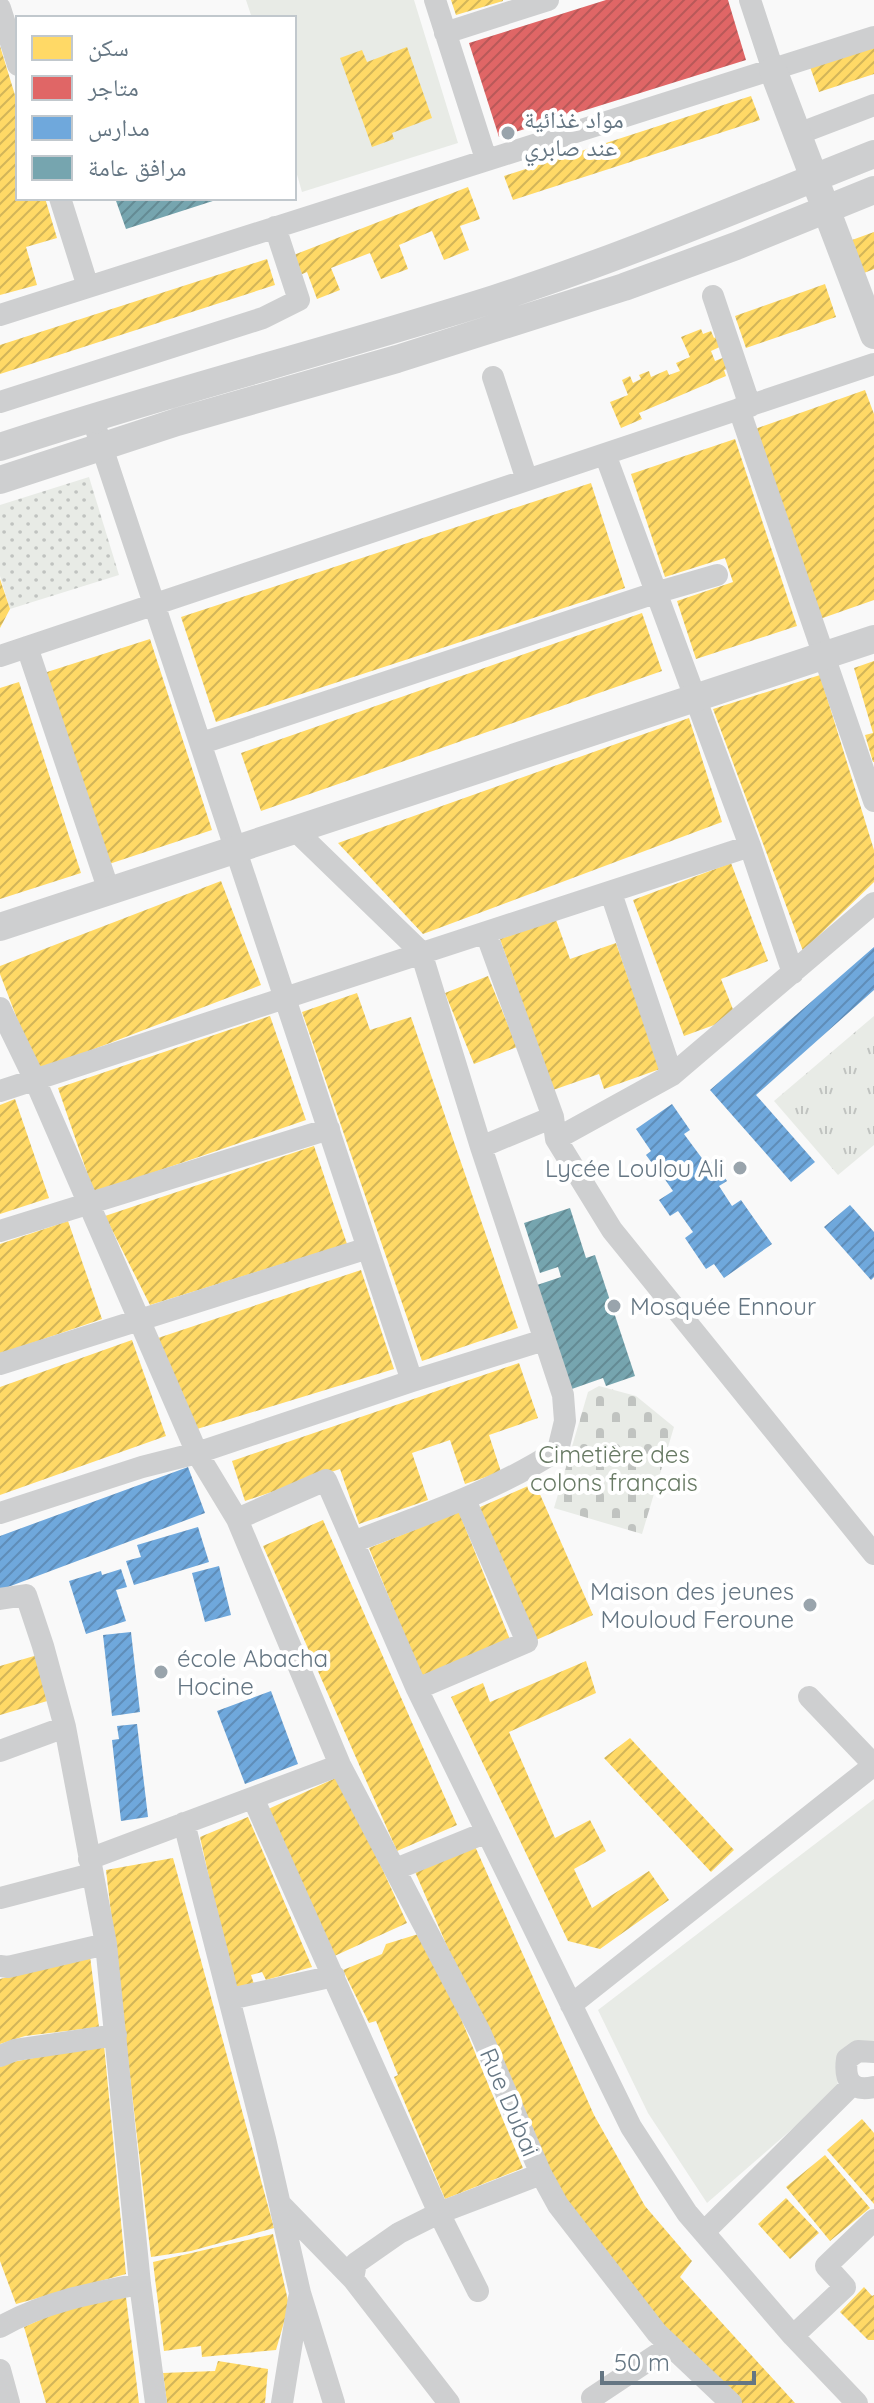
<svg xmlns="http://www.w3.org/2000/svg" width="874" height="2403" font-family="Quicksand,'Noto Naskh Arabic',sans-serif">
	<defs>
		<pattern id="cemetery-stones" width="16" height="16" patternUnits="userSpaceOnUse" patternTransform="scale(2)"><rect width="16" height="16" fill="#e8ebe6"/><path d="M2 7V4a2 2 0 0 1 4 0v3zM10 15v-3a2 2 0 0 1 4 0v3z" fill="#c0c3c0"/></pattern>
		<pattern id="park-tufts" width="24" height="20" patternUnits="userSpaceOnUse" patternTransform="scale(2)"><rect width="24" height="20" fill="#e8ebe6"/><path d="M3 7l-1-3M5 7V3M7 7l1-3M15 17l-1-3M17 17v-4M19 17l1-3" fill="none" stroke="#c0c3c0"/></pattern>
		<pattern id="garden-dots" width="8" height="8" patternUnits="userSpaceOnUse" patternTransform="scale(2)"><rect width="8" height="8" fill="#e8ebe6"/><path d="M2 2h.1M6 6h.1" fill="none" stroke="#c0c3c0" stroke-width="1.8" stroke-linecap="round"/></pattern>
		<pattern id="homes-hatch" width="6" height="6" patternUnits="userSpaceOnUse" patternTransform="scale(2)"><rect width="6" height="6" fill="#ffd966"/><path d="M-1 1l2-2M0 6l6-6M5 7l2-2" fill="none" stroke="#d2b559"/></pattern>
		<pattern id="shops-hatch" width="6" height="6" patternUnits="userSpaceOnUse" patternTransform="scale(2)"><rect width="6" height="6" fill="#e06666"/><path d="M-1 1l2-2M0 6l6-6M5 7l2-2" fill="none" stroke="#b95959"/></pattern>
		<pattern id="schools-hatch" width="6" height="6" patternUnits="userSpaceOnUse" patternTransform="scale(2)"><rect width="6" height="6" fill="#6fa8dc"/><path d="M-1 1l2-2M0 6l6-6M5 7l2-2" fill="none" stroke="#5f8db8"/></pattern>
		<pattern id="public-hatch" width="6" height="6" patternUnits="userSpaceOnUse" patternTransform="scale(2)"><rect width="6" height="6" fill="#76a5af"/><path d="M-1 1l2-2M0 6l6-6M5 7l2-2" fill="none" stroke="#648b94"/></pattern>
	</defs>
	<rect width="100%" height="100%" fill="#f9f9f9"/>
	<path fill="#e8ebe6" d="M246,0H414L458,143L302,192L294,164V18H252Z
		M874,1799V2045L839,2069L837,2090L707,2203L648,2113L598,2010Z"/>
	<path fill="url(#cemetery-stones)" d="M599,1386L636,1396L674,1427L642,1534L554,1508L588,1392Z"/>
	<path fill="url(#park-tufts)" d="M874,1016V1145L838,1175L774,1101Z"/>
	<path fill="url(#garden-dots)" d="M89,477L119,575L10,609L0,576V505Z"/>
	<path fill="url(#homes-hatch)" d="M451,0H503V1L456,15Z
		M0,46L18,105V198H45L57,238L26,247L37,285L0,295Z
		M874,46V74L819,92L810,67Z
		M407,47L432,118L392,133L394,139L372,147L340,58L362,50L367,62Z
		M751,96L760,120L513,200L504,176Z
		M468,187L480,219L460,226L469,250L444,260L432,231L399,245L408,269L381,279L370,253L331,268L340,290L317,299L307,272L293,278L286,258Z
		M874,232V269L864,273L852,240Z
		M267,259L275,285L0,374V345Z
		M825,284L836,317L746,348L735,316Z
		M701,329L703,334L711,331L714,338L720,335L724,345L711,351L715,361L725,357L730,368L724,370L726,376L639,413L642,419L621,428L610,402L628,395L622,380L630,376L633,383L641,379L639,375L649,371L651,377L667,370L669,375L680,371L676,363L690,357L681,337Z
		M865,390L874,414V600L817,620L749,431Z
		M735,439L797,626L696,659L677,601L733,582L725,558L665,577L631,474Z
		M591,483L625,588L216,722L181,617Z
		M0,579L10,609L0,628Z
		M642,613L662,671L261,811L241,753Z
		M150,639L212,830L106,865L44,673Z
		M874,661V762H873L865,735L873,733L854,668Z
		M820,675L874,850V882L803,951L713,709Z
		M19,682L81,873L0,899V688Z
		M689,718L722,822L423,934L338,843Z
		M731,863L768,961L721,979L736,1017L684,1036L633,900Z
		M221,881L261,985L37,1071L0,974V966Z
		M556,920L570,959L616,943L660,1069L604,1089L599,1074L553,1090L500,939Z
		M488,976L517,1047L474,1064L445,993Z
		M357,993L370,1030L411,1017L518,1328L422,1361L302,1012Z
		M270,1016L306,1120L94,1193L58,1088Z
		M15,1099L49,1198L0,1214V1105Z
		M314,1146L347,1244L150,1305L105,1216Z
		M68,1221L102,1319L0,1354V1244Z
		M361,1270L394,1369L197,1429L152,1340Z
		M132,1340L166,1436L0,1495V1387Z
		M519,1363L538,1418L489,1435L501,1472L465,1484L450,1440L412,1453L428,1500L359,1524L340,1469L245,1501L232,1461Z
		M535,1483L593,1615L536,1640L478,1508Z
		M459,1512L511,1642L422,1679L369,1548Z
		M323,1520L457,1825L397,1851L263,1546Z
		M41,1654L54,1699L0,1715V1666Z
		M586,1661L596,1693L509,1732L555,1838L590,1820L606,1851L574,1869L592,1908L649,1871L669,1900L600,1949L568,1941L451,1697L483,1683L490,1702Z
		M630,1738L734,1850L711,1872L604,1758Z
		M340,1776L407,1923L330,1958L264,1811Z
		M248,1817L312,1967L266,1980L262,1972L251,1975L256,1990L235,1995L200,1837Z
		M474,1844L594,2115L645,2206L692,2261L680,2277L795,2403H735L681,2350L559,2192L459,1974L413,1867Z
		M173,1858L274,2228L191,2251L151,2257L106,1870Z
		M425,1932L523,2168L445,2199L394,2077L398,2075L376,2021L369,2023L343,1970L382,1954L386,1944Z
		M90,1956L99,2027L25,2036L0,2044V1979Z
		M104,2045L126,2274L16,2304L0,2261V2067L12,2062Z
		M862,2119L874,2133V2204L827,2150Z
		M825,2155L870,2208L830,2241L786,2187Z
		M786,2198L819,2233L790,2259L758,2224Z
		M273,2234L289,2305L276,2350L202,2357L201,2346L164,2351L153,2262Z
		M864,2287L872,2296L874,2295V2340H868L840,2312Z
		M126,2297L139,2403H46L24,2327L71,2306Z
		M218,2361L268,2369L265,2403H167L163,2373L215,2371Z"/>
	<path fill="url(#shops-hatch)" d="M606,0H728L746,60L499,137L469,43Z"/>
	<path fill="url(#schools-hatch)" d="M874,947V990L756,1095L815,1162L791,1182L710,1090Z
		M672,1104L690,1130L684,1134L707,1165L713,1161L727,1181L719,1186L732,1206L741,1200L772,1244L724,1278L714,1264L706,1269L685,1238L693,1232L678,1211L670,1216L659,1200L673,1191L664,1178L668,1175L660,1163L655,1167L646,1155L651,1151L636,1129Z
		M850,1205L874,1232V1277L871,1280L824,1227Z
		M188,1467L205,1513L0,1590V1536Z
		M198,1527L209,1562L134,1585L126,1561L141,1557L137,1545Z
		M219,1566L231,1615L205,1622L192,1573Z
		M121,1569L127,1587L116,1590L126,1621L86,1634L69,1581L101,1571L102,1575Z
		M131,1632L140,1712L112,1716L103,1635Z
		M271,1691L298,1764L245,1784L217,1711Z
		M137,1724L148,1817L121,1821L112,1740L119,1739L117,1726Z"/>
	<path fill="url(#public-hatch)" d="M115,198H219V199L126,229Z
		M570,1208L586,1258L595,1255L635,1376L606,1386L603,1378L569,1390L534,1286L561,1277L558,1267L540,1273L524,1223Z"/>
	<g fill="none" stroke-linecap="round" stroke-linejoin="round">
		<path stroke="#cecfd0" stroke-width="22" d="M435,0L486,159
			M750,0L773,70
			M0,8L18,65
			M445,33L548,0
			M798,134L874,105
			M60,198L88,287
			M713,296L750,406
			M0,315L874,37
			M493,377L527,480
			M0,402L263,318L299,300L275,227
			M739,409L874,801
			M92,417L412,1381
			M605,454L750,846L793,973
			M27,647L109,891
			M0,656L874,364
			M202,743L655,593L717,575
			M295,830L421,952L481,1147L563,1395L565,1421L558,1450C495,1491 423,1515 353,1542
			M611,893L672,1075
			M486,933L553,1117
			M0,1008L35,1080L197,1453L237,1519L340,1765L480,2032L541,2174L558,2205L657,2333L731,2403
			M0,1091L750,846
			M556,1139L672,1075L874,903
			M481,1147L553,1117L556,1139L612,1230L874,1554
			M0,1231L329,1129
			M0,1364L368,1248
			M0,1513L142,1467L197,1453L412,1381L544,1340
			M237,1519L326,1480L417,1689L631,2127L687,2213L793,2336L857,2403
			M0,1599L26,1595L43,1646L65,1727L106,1944L140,2284L156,2403
			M417,1689L527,1642L465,1500
			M809,1697L874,1765
			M0,1751L65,1727
			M253,1798L439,2213L478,2291
			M184,1823L265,2139L300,2293L334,2403
			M89,1859L340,1765
			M396,1869L487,1832
			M0,1898L92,1874
			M0,1966L8,1967L106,1944
			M230,1999L334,1976
			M571,2005L874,1765
			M874,2052L858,2051L847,2059C844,2080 851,2092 874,2087
			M0,2056L15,2050L116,2035
			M282,2206L353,2279L449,2403
			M704,2232L852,2085
			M353,2279L356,2263L399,2233L439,2213L541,2174
			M0,2327C44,2302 91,2293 140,2284
			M793,2336L845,2287L826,2266L874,2220
			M0,2370L9,2403
			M592,2398L670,2346
			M282,2403L299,2298"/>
		<path stroke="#cecfd0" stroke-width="28" d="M773,70L874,335
			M0,447C163,393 330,351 494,299C624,257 748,204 874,154
			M0,480L177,422L397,359L624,287L736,246L874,190
			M0,927L874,639"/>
	</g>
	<g fill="#99a4ac" stroke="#fff" stroke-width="3">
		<circle cx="508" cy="133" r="8"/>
		<circle cx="740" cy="1168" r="8"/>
		<circle cx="614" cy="1306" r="8"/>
		<circle cx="810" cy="1605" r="8"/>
		<circle cx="161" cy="1672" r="8"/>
	</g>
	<g text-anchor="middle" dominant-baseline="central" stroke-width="8" stroke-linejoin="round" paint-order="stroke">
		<g font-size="24" fill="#657683" stroke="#fff" text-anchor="start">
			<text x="524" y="119">مواد غذائية<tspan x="524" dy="28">عند صابري</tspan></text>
			<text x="724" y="1168" text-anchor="end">Lycée Loulou Ali</text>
			<text x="630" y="1306">Mosquée Ennour</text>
			<text x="794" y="1591" text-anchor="end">Maison des jeunes<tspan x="794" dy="28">Mouloud Feroune</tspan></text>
			<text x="177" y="1658">école Abacha<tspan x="177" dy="28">Hocine</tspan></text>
		</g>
		<g font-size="24" fill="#687a64" stroke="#fff">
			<text x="614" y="1454">Cimetière des<tspan x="614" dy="28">colons français</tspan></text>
		</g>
		<g font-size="24" fill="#657683" stroke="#fff">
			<text transform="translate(510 2102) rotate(67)">Rue Dubai</text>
		</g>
	</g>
	<rect x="16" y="16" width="280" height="184" fill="#ffffff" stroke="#c1c8cd" stroke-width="2"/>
	<rect x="32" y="36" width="40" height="24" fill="#ffd966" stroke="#c1c8cd" stroke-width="2"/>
	<text x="88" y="56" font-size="24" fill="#657683">سكن</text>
	<rect x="32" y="76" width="40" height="24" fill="#e06666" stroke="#c1c8cd" stroke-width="2"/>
	<text x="88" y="96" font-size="24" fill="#657683">متاجر</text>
	<rect x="32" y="116" width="40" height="24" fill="#6fa8dc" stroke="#c1c8cd" stroke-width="2"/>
	<text x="88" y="136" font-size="24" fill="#657683">مدارس</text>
	<rect x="32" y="156" width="40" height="24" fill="#76a5af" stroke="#c1c8cd" stroke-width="2"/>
	<text x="88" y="176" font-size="24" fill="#657683">مرافق عامة</text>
	<path d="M602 2371v12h152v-12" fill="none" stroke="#657683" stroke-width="4"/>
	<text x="614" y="2371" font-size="24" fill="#657683" stroke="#ffffff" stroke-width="6" paint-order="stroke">50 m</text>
</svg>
